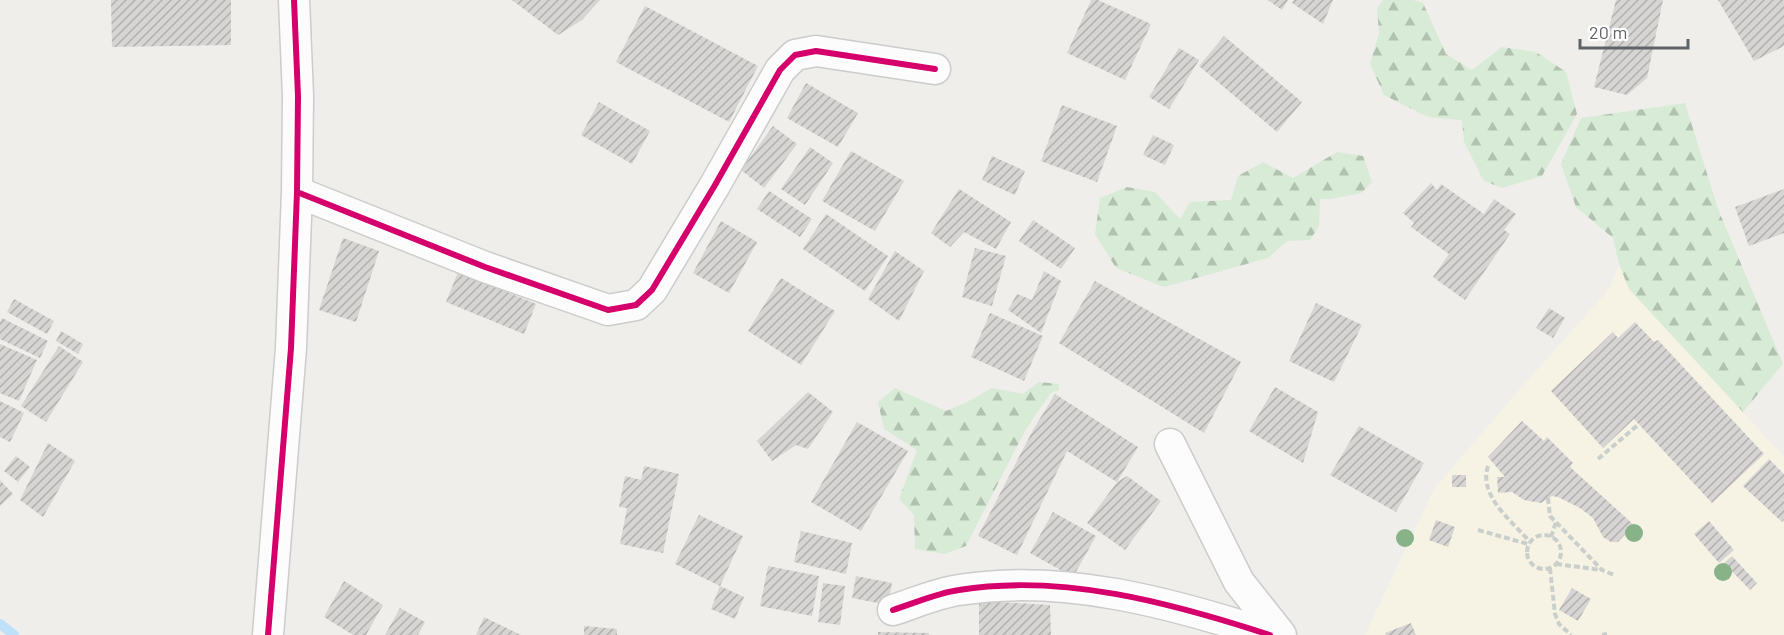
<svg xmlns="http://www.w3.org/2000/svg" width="1784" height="635" font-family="Barlow,sans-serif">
	<defs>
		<pattern id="forest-firs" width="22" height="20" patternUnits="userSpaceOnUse" patternTransform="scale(1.5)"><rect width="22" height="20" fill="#d8ebd6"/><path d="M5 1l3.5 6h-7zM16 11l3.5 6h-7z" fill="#b2c2b1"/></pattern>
		<pattern id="building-hatch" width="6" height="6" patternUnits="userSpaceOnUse" patternTransform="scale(1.5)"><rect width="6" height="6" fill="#d6d5d3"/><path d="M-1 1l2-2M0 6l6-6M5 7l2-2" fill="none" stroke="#b1b0af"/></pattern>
	</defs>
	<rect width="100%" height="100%" fill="#efeeea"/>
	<path fill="#f7f3e4" d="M1619,264L1629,289L1784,457V635H1365L1434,489L1513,397L1603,296L1610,287Z"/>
	<path fill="url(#forest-firs)" d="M1383,0H1413L1423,3L1446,54L1472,70L1502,47L1536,52L1566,72L1577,114L1542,176L1502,188L1484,181L1464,142L1462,120L1428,117L1384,95L1370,64L1379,33L1377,9Z
		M1685,103L1718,209L1783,364L1743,412L1629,289L1619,264L1613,238L1576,207L1561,164L1581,118Z
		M1337,152L1363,156L1372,182L1361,193L1332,199H1320L1319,226L1310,240L1287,241L1268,258L1164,287L1116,268L1095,234L1100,198L1127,187L1155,192L1180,219L1190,202L1231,200L1238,176L1263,162L1293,178Z
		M1039,382L1059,384V390L1051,393L1027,427L966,546L945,554L915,549L914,515L899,499L917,450L884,429L878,402L895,388L946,411L967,402L992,388L1023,394Z"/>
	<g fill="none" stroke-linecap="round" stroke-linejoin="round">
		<path stroke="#bfe0f9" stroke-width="10" d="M0,624L14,635"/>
	</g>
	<path fill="url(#building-hatch)" d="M111,0H231V45L112,47Z
		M512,0H600L582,20L558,35Z
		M1091,0H1098L1151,24L1125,80L1067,53Z
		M1268,0H1288L1282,10Z
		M1294,0H1333L1323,24L1292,3Z
		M1616,0H1663L1647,78L1627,95L1594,87Z
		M1718,0H1784V46L1754,61Z
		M645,6L758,66L729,122L616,62Z
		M1224,36L1302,102L1277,132L1199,66Z
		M1179,48L1199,60L1169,109L1149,97Z
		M806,83L858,113L838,147L787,118Z
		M599,102L650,131L632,164L581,135Z
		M1062,105L1117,126L1097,182L1041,161Z
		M773,126L797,144L764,188L741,170Z
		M1153,135L1174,145L1165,165L1143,155Z
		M810,147L833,163L805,205L781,189Z
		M851,151L904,181L875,231L822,201Z
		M992,156L1025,171L1015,195L982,180Z
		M1431,183L1437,190L1441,184L1484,214L1494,199L1516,214L1504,230L1510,234L1465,300L1433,277L1449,254L1411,227L1414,223L1403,213Z
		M959,189L1011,222L996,249L964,232L950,247L931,233Z
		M1784,189V233L1749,246L1735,207Z
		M769,191L812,219L800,237L757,209Z
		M826,214L888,256L865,291L803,249Z
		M1033,220L1075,248L1061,269L1019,241Z
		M721,221L757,242L729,293L693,273Z
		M343,238L379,251L356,322L319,310Z
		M975,248L1006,256L992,306L962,297Z
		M895,251L924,271L899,321L868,299Z
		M1044,271L1061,281L1041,333L1008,310L1017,294L1032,300Z
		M458,272L536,304L524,334L446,302Z
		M781,278L835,311L801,365L748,331Z
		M1095,281L1241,362L1204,433L1059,343Z
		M14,299L54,321L47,334L7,312Z
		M1316,303L1362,325L1334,382L1289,361Z
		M1549,308L1565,318L1553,338L1536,328Z
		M990,313L1043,336L1024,381L971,357Z
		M2,318L48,341L40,358L0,339V322Z
		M1635,322L1654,342L1658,340L1764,454L1712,503L1634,419L1603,448L1551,391L1613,332L1618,338Z
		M61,331L83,344L78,354L56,341Z
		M0,344L37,360L19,401L0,393Z
		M59,346L83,362L46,422L21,406Z
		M1275,387L1318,412L1303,463L1249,431Z
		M808,392L833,412L808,449L796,445L772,461L757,441Z
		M1055,394L1138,447L1117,482L1067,451L1017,555L978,536L1033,430Z
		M0,401L24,413L10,442L0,437Z
		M1522,421L1544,441L1547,437L1573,463L1570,467L1634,525L1618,542H1611L1603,537L1593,518L1580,508L1558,497L1552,496L1541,503L1524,500L1512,492L1498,493L1497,477H1505L1488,457Z
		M857,422L908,451L861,531L811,502Z
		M1359,426L1424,463L1396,512L1330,475Z
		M48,443L75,461L43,517L20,500Z
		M16,456L30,467L18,482L4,471Z
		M1769,459L1784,474V520L1782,522L1743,486Z
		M644,466L679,474L663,553L620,544L627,508L619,507L625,476L641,480Z
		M1452,475H1466V487H1452Z
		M1127,476L1161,501L1125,550L1087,523L1117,482Z
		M0,480L13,494L0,506Z
		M1053,512L1096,536L1073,577L1030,553Z
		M699,515L743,536L720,586L744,597L735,619L711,609L720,586L675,564Z
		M1436,520L1455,527L1448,547L1429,540Z
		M1709,521L1734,550L1719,563L1694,534Z
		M801,531L852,543L846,574L794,562Z
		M1732,556L1757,583L1750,590L1724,563Z
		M768,566L819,576L812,616L760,606Z
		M856,576L892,583L888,605L852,598Z
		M344,581L383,605L366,635H353L324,617Z
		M823,583L845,586L840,625L818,622Z
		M1572,588L1591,599L1578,621L1559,610Z
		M979,601L1050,605L1051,635H979Z
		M400,608L425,622L418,635H385Z
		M484,617L521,635H476Z
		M1411,623L1416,635H1386L1385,633Z
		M584,626L617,629V635H584Z
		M878,632L929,633V635H878Z"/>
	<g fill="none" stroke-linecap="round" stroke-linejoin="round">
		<defs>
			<path id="street" d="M297,192L485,267L608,310L636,305L652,290L715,185L780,70L795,55L816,51L935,69
				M1170,444L1239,582L1281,635
				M893,610C915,603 937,593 959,590C1062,573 1172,603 1270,635
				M268,635L291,348L297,192L298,96L294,0"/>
		</defs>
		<use href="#street" stroke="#cbcccc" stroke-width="33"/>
		<path stroke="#cacfcc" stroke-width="4" stroke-dasharray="6 3" stroke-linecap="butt" d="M1598,459L1639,424
			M1488,466C1478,496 1512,521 1530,542
			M1548,498L1550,516L1602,570L1614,575
			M1478,530L1528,544
			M1527 552a17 17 0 1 1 34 0a17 17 0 1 1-34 0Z
			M1551,537L1556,522
			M1556,564L1602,570
			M1550,568L1555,614L1559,624L1571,635
			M1602,635L1607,634"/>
		<use href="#street" stroke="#fdfcfc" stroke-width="30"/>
		<defs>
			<path id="cycleway" d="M297,192L485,267L608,310L636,305L652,290L715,185L780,70L795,55L816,51L935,69
				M893,610C915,603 937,593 959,590C1062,573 1172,603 1270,635
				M268,635L291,348L297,192L298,96L294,0"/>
		</defs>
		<use href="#cycleway" stroke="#fff" stroke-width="10"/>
		<use href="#cycleway" stroke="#d6006c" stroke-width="6"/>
	</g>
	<g fill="#88b388">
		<circle cx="1634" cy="533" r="9"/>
		<circle cx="1405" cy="538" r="9"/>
		<circle cx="1723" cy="572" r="9"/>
	</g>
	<path d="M1580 39v9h108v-9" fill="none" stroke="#5f6368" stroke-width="3"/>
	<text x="1589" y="39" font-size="18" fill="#5f6368" stroke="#ffffff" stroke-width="4.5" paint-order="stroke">20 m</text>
</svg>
